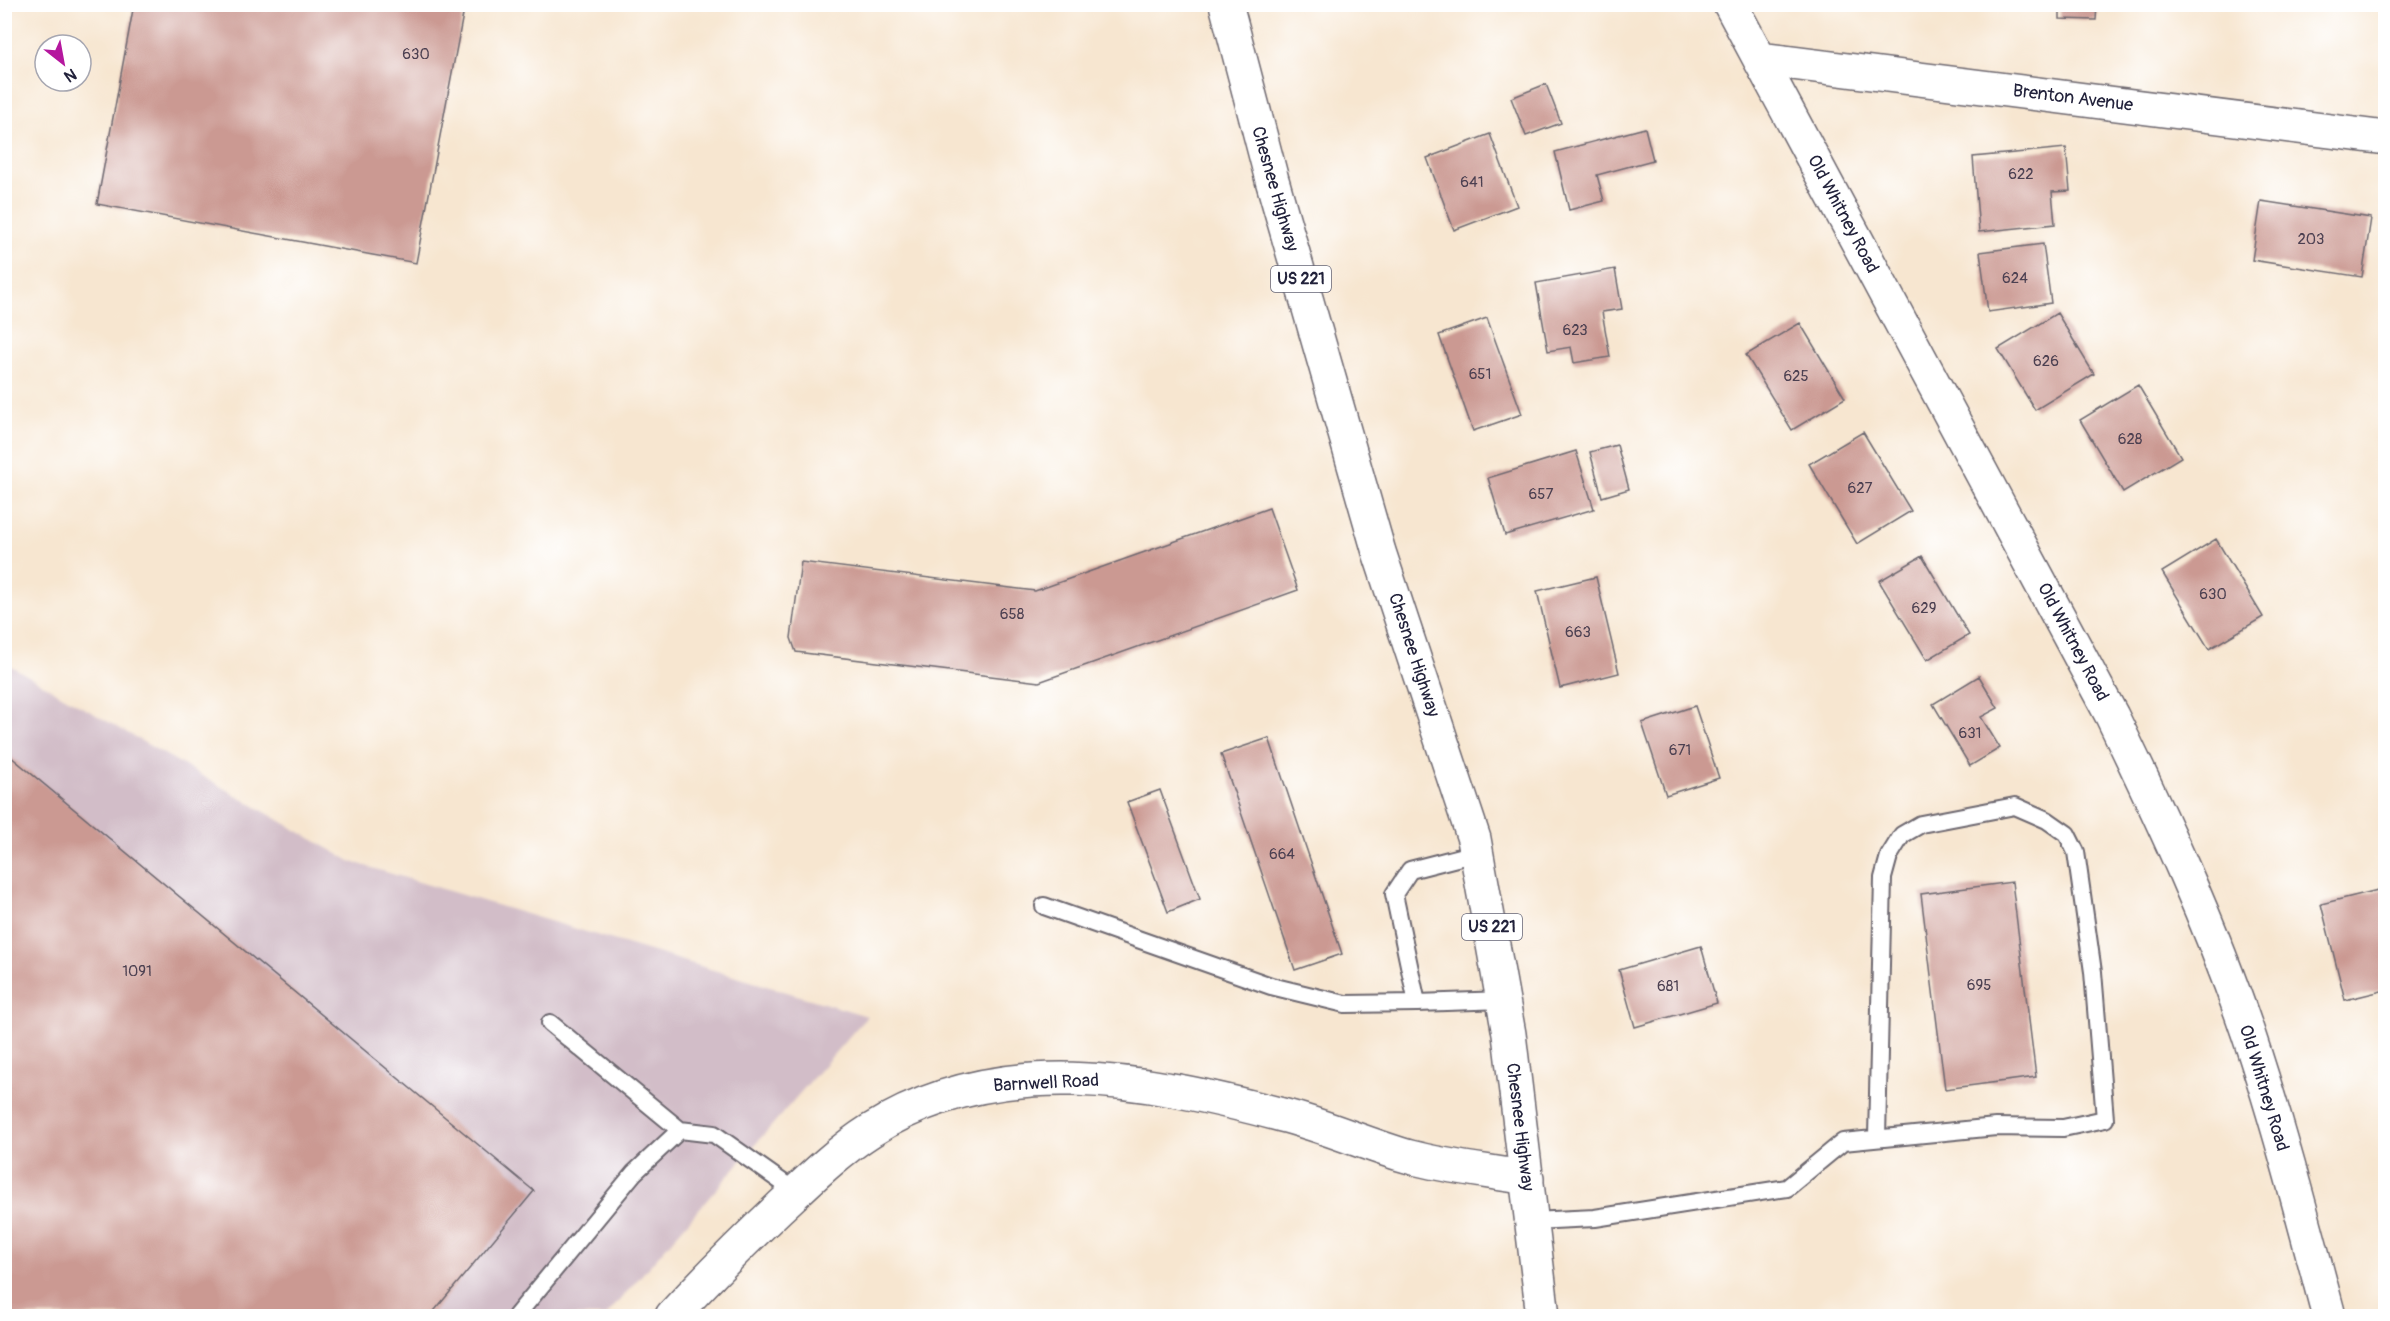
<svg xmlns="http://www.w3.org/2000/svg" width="2390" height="1321" font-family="Pangolin,sans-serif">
	<rect width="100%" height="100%" fill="#fff"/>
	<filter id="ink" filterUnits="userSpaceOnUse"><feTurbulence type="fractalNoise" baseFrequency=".0167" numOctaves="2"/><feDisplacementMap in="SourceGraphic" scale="12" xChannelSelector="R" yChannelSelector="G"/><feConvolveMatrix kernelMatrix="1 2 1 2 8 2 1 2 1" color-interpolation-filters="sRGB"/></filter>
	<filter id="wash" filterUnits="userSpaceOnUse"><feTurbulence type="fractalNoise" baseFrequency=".008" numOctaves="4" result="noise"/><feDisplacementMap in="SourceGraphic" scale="24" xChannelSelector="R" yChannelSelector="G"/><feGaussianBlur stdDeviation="1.35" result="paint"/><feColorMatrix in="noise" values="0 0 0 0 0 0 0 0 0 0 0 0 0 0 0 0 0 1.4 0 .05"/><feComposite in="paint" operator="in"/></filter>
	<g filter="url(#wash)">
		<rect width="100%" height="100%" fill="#f7e6d0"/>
		<path fill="#d2bdc8" d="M4,662L352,862L867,1016L606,1316H5Z"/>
		<g id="blocks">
			<path fill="#cb9992" d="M134,4H465L416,263L97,204Z
				M2060,4H2097L2096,20L2060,19Z
				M1546,84L1561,123L1526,136L1511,98Z
				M1645,128L1653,160L1597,175L1604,201L1569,210L1555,152Z
				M1490,134L1517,206L1454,230L1427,158Z
				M2066,148L2070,191L2052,192L2055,224L1979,232L1973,157Z
				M2261,201L2371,218L2362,277L2252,260Z
				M2043,244L2051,303L1988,312L1980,252Z
				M1615,269L1622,309L1602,312L1610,357L1574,363L1571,347L1548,351L1536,283Z
				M2057,313L2094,374L2035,410L1998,349Z
				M1487,318L1522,414L1473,431L1439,335Z
				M1800,323L1845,398L1792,430L1746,355Z
				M2138,385L2181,457L2123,492L2080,420Z
				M1863,432L1911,511L1857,544L1809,464Z
				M1617,445L1629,489L1602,497L1590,452Z
				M1576,451L1594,509L1505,535L1488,478Z
				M1269,508L1298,590L1039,682L796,652L791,638L801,562L1035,591Z
				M2216,539L2263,617L2209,649L2162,572Z
				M1922,556L1969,635L1927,660L1879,581Z
				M1596,577L1619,673L1560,688L1537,591Z
				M1979,676L1998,708L1981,717L2000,748L1970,766L1933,704Z
				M1695,706L1719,778L1666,795L1642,723Z
				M1269,738L1342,954L1295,970L1221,754Z
				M4,751L534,1191L430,1316H4Z
				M1160,790L1200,899L1168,912L1127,802Z
				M2012,882L2036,1077L1945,1089L1921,894Z
				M2386,888V990L2345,1000L2321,904Z
				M1701,946L1717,1003L1635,1027L1619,970Z
				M2147,1312L2170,1315V1316H2146Z"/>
		</g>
	</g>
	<g filter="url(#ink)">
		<use href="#blocks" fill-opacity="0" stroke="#6d676f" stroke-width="1.5"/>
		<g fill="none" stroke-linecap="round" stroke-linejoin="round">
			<defs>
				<path id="lane" d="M1476,853L1410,870L1394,894L1417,1003L1504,1000
					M1044,906L1271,986L1345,1004L1417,1003
					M550,1023L680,1130
					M1532,1221L1595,1218L1787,1188L1843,1142L1996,1127L2063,1128L2105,1119L2093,972L2076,852L2067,834L2047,820L2015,806L1921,824L1902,835L1889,856L1883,878L1877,1137
					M516,1316L634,1173L680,1130L714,1134L796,1192"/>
				<path id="street" d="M1730,4L2112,716C2162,819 2211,924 2248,1033C2279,1126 2304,1222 2329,1316
					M1760,59L2386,138
					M672,1316C706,1279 742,1243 779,1208C808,1181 837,1152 870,1131C998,1050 1146,1079 1282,1115C1326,1126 1367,1145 1410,1157C1447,1167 1488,1171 1527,1178"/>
				<path id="primary" d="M1226,4L1272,180L1379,552L1474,839L1509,1034L1543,1316"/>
			</defs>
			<use href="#lane" stroke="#6d676f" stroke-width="20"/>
			<use href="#street" stroke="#6d676f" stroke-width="36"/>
			<use href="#primary" stroke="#6d676f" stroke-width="36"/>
			<use href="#lane" stroke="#fff" stroke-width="16"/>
			<use href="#street" stroke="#fff" stroke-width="33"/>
			<use href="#primary" stroke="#fff" stroke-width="33"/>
		</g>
	</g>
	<g text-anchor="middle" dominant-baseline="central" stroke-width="5" stroke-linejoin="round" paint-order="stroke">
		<g font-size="15" fill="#4c4051">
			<text x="416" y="54">630</text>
			<text x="2021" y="174">622</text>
			<text x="1472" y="182">641</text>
			<text x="2311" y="239">203</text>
			<text x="2015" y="278">624</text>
			<text x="1575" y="330">623</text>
			<text x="2046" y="361">626</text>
			<text x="1480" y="374">651</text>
			<text x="1796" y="376">625</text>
			<text x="2130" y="439">628</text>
			<text x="1860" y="488">627</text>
			<text x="1541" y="494">657</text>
			<text x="2213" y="594">630</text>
			<text x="1924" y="608">629</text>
			<text x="1012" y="614">658</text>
			<text x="1578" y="632">663</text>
			<text x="1970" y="733">631</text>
			<text x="1680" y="750">671</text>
			<text x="1282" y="854">664</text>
			<text x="137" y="971">1091</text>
			<text x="1979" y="985">695</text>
			<text x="1668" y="986">681</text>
		</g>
		<g fill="#fff" stroke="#646476" stroke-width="1.5">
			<rect x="1271" y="266" width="60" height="26" rx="4.5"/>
			<rect x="1462" y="914" width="60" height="26" rx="4.5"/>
		</g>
		<g font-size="16" font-weight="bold" fill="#22223b">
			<text x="1301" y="279">US 221</text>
			<text x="1492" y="927">US 221</text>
		</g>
		<g font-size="18" fill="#22223b" stroke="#fff">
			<text transform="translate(2073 98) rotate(7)">Brenton Avenue</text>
			<text transform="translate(1275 189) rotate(74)">Chesnee Highway</text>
			<text transform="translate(1843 214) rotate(62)">Old Whitney Road</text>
			<text transform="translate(2073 642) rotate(62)">Old Whitney Road</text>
			<text transform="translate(1414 655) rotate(72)">Chesnee Highway</text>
			<text transform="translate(1046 1083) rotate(-3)">Barnwell Road</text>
			<text transform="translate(2264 1088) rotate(73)">Old Whitney Road</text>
			<text transform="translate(1520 1127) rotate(83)">Chesnee Highway</text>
		</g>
	</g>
	<rect width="2390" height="1321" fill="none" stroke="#fff" stroke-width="24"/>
	<g transform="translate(63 63) rotate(149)"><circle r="28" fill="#ffffff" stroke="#a7a7b1" stroke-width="1.5"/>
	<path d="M0-4.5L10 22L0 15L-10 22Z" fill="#b5179e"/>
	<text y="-9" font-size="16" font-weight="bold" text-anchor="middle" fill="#22223b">N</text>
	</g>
</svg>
